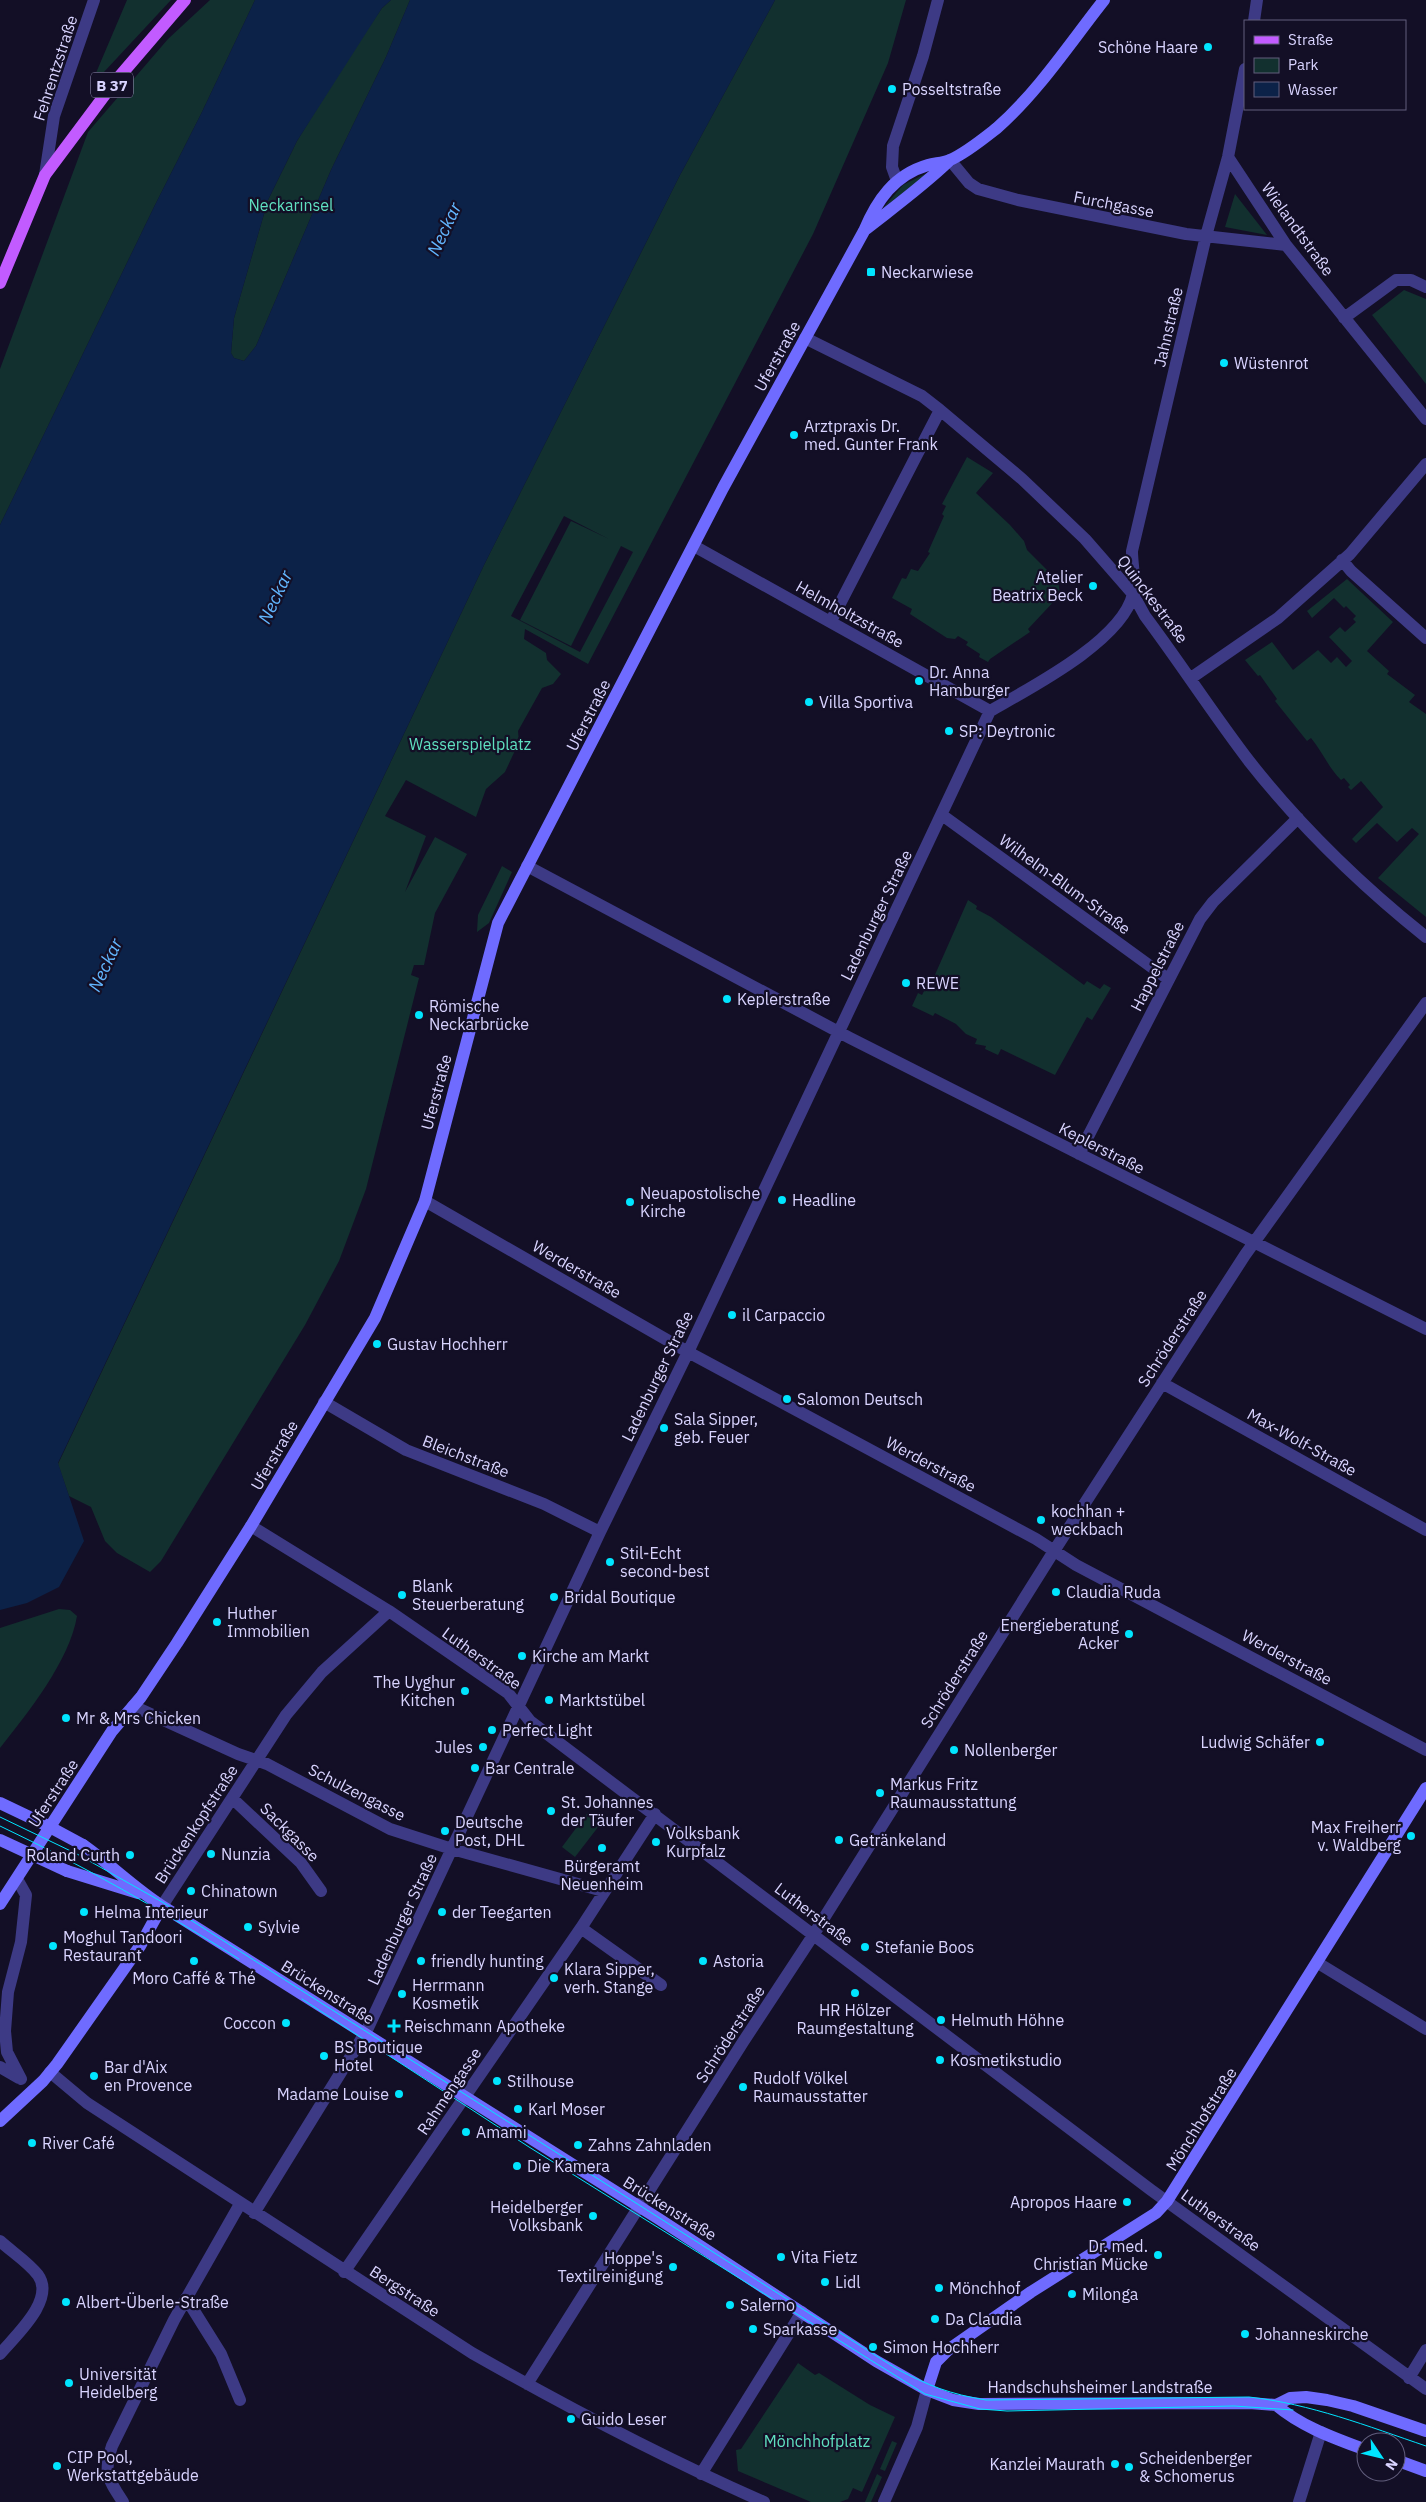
<svg xmlns="http://www.w3.org/2000/svg" width="1426" height="2502" font-family="'IBM Plex Sans',sans-serif">
	<rect width="100%" height="100%" fill="#130f26"/>
	<path fill="#12302f" fill-rule="evenodd" d="M127,0H171L90,87Z
		M210,0H255L202,112L155,205L0,525V369L88,132L168,39Z
		M391,0H410L386,57L331,170L256,346L244,361L234,358L231,353L234,318L268,200L297,141L350,55L382,8Z
		M775,0H906L888,63L813,234L588,664L525,629L524,639L546,653L547,660L561,674L553,684L542,688L518,731L519,742L505,772L486,789L476,817L406,780L385,816L426,836L405,892L435,837L467,854L435,913L424,965H414L411,975L419,978L366,1189L339,1261L305,1325L161,1561L150,1572L117,1553L105,1541L91,1507L69,1496L58,1464L484,565L680,175ZM564,516L609,539L571,521L520,620L571,646L621,546L633,552L580,652L511,616Z
		M933,170L883,208L903,185Z
		M1235,194L1267,235L1225,227Z
		M1404,290L1426,299V384L1372,315Z
		M967,457L993,473L976,493L1010,525L1024,541L1027,550L1058,581L1061,599L1058,597L1028,629L1030,632L990,659L988,662L979,657L980,654L966,645L968,642L958,636L955,639L947,638L910,614L912,609L892,598L902,578L906,579L911,569L918,571L930,553L928,552L944,516L942,514L946,506L942,504Z
		M1347,579L1393,622L1367,651L1389,671L1387,674L1415,695L1409,702L1426,714V917L1378,878L1419,834L1412,828L1397,842L1377,823L1356,843L1352,839L1383,807L1361,781L1351,790L1348,787L1350,785L1344,778L1341,780C1328,767 1322,751 1311,738L1307,741L1275,701L1277,699L1260,675L1258,676L1245,660L1272,642L1293,670L1318,650L1331,663L1337,657L1346,667L1352,661L1329,637L1340,627L1345,632L1356,622L1353,619L1356,616L1346,606L1344,608L1334,598L1312,618L1307,611Z
		M502,866L512,872L489,923L477,932L478,915Z
		M968,900L977,906L976,909L991,917L1084,985L1087,981L1100,989L1104,984L1111,988L1092,1020L1087,1017L1055,1075L1001,1049L998,1055L985,1049L986,1046L975,1044L977,1039L966,1034L956,1024L935,1013L933,1016L912,1006L918,993L922,995L927,985L930,986Z
		M59,1609L70,1610L77,1616C70,1660 28,1713 0,1748V1628Z
		M588,1812L602,1822L575,1857L562,1847Z
		M798,2363L815,2375L819,2373L870,2405L895,2417L862,2492L853,2488L848,2499L840,2502H811L738,2471L736,2450L741,2449Z
		M892,2441L897,2443L885,2471L880,2469Z
		M877,2474L882,2477L871,2502H865Z"/>
	<path fill="#0c2248" d="M255,0H391L382,8L297,141L268,200L234,318L231,353L234,358L244,361L256,346L331,170L386,57L410,0H775L680,175L484,565L58,1463L84,1541L59,1587L27,1603L0,1610V525L155,205L202,112Z"/>
	<g fill="none" stroke-linecap="round" stroke-linejoin="round">
		<path stroke="#3d3a85" stroke-width="12" d="M1254,21L1257,0
			M1228,157L1286,245L1426,419
			M950,160L969,183L978,189L1018,200L1186,234L1286,245
			M45,175L54,116L94,0
			M897,181L892,167L893,146L923,56L938,0
			M1344,318L1396,280H1411L1426,287
			M805,338L922,396L940,410L1022,479L1085,539L1133,594L1145,616C1181,664 1213,714 1249,761C1301,827 1361,885 1426,937
			M694,546L990,711
			M1342,560L1351,571L1426,638
			M831,621L940,410
			M1191,678L1278,618L1350,554L1426,464
			M942,815L1168,979
			M527,866L850,1038L1426,1329
			M1079,1154L1200,919L1213,902L1298,818
			M425,1201L688,1352L1036,1539L1076,1565L1426,1750
			M1162,1383L1426,1530
			M324,1402L406,1450L544,1504L600,1532
			M251,1526L389,1611L508,1693L530,1721L1151,2190L1426,2389
			M133,1706L238,1754L267,1764L390,1829L452,1849L603,1891
			M233,1799L301,1863L321,1891
			M17,1879L26,1895L21,1942L8,1992L5,2031L7,2052L21,2079
			M162,1906L286,1715L322,1672L389,1611
			M581,1928L661,1985
			M1318,1963L1426,2029
			M0,2067L19,2078
			M50,2072L87,2103L472,2353C567,2407 664,2458 764,2502
			M254,2213L367,2030L600,1532L688,1352L990,711C1030,688 1122,641 1133,594C1136,581 1132,564 1132,551L1206,236L1228,157L1245,69
			M0,2241C12,2252 28,2262 38,2275C56,2300 15,2336 0,2354
			M344,2272L581,1928L655,1814
			M186,2298L221,2354L240,2400
			M1409,2378L1426,2350
			M527,2384L743,2042L814,1934L1054,1551L1245,1255L1426,1003
			M701,2474L802,2312
			M123,2502C108,2479 103,2473 112,2446L174,2320L240,2204
			M884,2502L917,2427L927,2390
			M1299,2502L1321,2432"/>
		<path stroke="#6f6bff" stroke-width="12" d="M866,229C894,207 923,186 949,161
			M0,1803L46,1825
			M83,1845C110,1864 134,1888 162,1906L659,2219L876,2361L927,2390L953,2400L979,2404L1249,2403L1276,2405L1290,2398L1306,2397L1327,2400L1353,2406L1426,2431
			M67,1871L138,1893
			M0,1904L112,1731L141,1697L177,1643L251,1526L375,1318L425,1201L498,923L723,488L864,231C877,200 894,175 928,165C935,163 943,163 950,160C966,153 983,139 997,128C1038,92 1070,43 1104,0
			M0,2121L43,2081L57,2064L140,1946L162,1906
			M927,2390L936,2362L948,2350L1031,2292L1156,2213L1167,2201L1426,1788
			M1276,2405C1302,2427 1334,2438 1366,2450
			M1396,2460L1426,2471"/>
		<path stroke="#c25bff" stroke-width="12" d="M0,283L45,175L113,84L185,0"/>
		<path stroke="#00e5ff" stroke-width="1" d="M0,1817L77,1854L164,1903L897,2369C929,2386 950,2394 986,2400L1249,2397C1311,2404 1367,2426 1426,2446
			M0,1826C84,1866 161,1910 239,1959
			M302,1999L529,2147L925,2394L980,2409L1007,2411L1234,2406L1293,2410"/>
		<path stroke="#6f6bff" stroke-width="12" d="M46,1825L83,1845
			M0,1840L67,1871"/>
	</g>
	<g fill="#00e5ff" stroke="#130f26" stroke-width="2">
		<circle cx="1208" cy="47" r="5"/>
		<circle cx="892" cy="89" r="5"/>
		<rect x="866" y="267" width="10" height="10" rx="2.5"/>
		<circle cx="1224" cy="363" r="5"/>
		<circle cx="794" cy="435" r="5"/>
		<circle cx="1093" cy="586" r="5"/>
		<circle cx="919" cy="681" r="5"/>
		<circle cx="809" cy="702" r="5"/>
		<circle cx="949" cy="731" r="5"/>
		<circle cx="906" cy="983" r="5"/>
		<circle cx="727" cy="999" r="5"/>
		<circle cx="419" cy="1015" r="5"/>
		<circle cx="782" cy="1200" r="5"/>
		<circle cx="630" cy="1202" r="5"/>
		<circle cx="732" cy="1315" r="5"/>
		<circle cx="377" cy="1344" r="5"/>
		<circle cx="787" cy="1399" r="5"/>
		<circle cx="664" cy="1428" r="5"/>
		<circle cx="1041" cy="1520" r="5"/>
		<circle cx="610" cy="1562" r="5"/>
		<circle cx="1056" cy="1592" r="5"/>
		<circle cx="402" cy="1595" r="5"/>
		<circle cx="554" cy="1597" r="5"/>
		<circle cx="217" cy="1622" r="5"/>
		<circle cx="1129" cy="1634" r="5"/>
		<circle cx="522" cy="1656" r="5"/>
		<circle cx="465" cy="1691" r="5"/>
		<circle cx="549" cy="1700" r="5"/>
		<circle cx="66" cy="1718" r="5"/>
		<circle cx="492" cy="1730" r="5"/>
		<circle cx="1320" cy="1742" r="5"/>
		<circle cx="483" cy="1747" r="5"/>
		<circle cx="954" cy="1750" r="5"/>
		<circle cx="475" cy="1768" r="5"/>
		<circle cx="880" cy="1793" r="5"/>
		<circle cx="551" cy="1811" r="5"/>
		<circle cx="445" cy="1831" r="5"/>
		<circle cx="1411" cy="1836" r="5"/>
		<circle cx="839" cy="1840" r="5"/>
		<circle cx="656" cy="1842" r="5"/>
		<circle cx="602" cy="1848" r="5"/>
		<circle cx="211" cy="1854" r="5"/>
		<circle cx="130" cy="1855" r="5"/>
		<circle cx="191" cy="1891" r="5"/>
		<circle cx="84" cy="1912" r="5"/>
		<circle cx="442" cy="1912" r="5"/>
		<circle cx="248" cy="1927" r="5"/>
		<circle cx="53" cy="1946" r="5"/>
		<circle cx="865" cy="1947" r="5"/>
		<circle cx="194" cy="1961" r="5"/>
		<circle cx="421" cy="1961" r="5"/>
		<circle cx="703" cy="1961" r="5"/>
		<circle cx="554" cy="1978" r="5"/>
		<circle cx="855" cy="1993" r="5"/>
		<circle cx="402" cy="1994" r="5"/>
		<circle cx="941" cy="2020" r="5"/>
		<circle cx="286" cy="2023" r="5"/>
		<path d="M391.5 2018.5h5v5h5v5h-5v5h-5v-5h-5v-5h5z"/>
		<circle cx="324" cy="2056" r="5"/>
		<circle cx="940" cy="2060" r="5"/>
		<circle cx="94" cy="2076" r="5"/>
		<circle cx="497" cy="2081" r="5"/>
		<circle cx="743" cy="2087" r="5"/>
		<circle cx="399" cy="2094" r="5"/>
		<circle cx="518" cy="2109" r="5"/>
		<circle cx="466" cy="2132" r="5"/>
		<circle cx="32" cy="2143" r="5"/>
		<circle cx="578" cy="2145" r="5"/>
		<circle cx="517" cy="2166" r="5"/>
		<circle cx="1127" cy="2202" r="5"/>
		<circle cx="593" cy="2216" r="5"/>
		<circle cx="1158" cy="2255" r="5"/>
		<circle cx="781" cy="2257" r="5"/>
		<circle cx="673" cy="2267" r="5"/>
		<circle cx="825" cy="2282" r="5"/>
		<circle cx="939" cy="2288" r="5"/>
		<circle cx="1072" cy="2294" r="5"/>
		<circle cx="66" cy="2302" r="5"/>
		<circle cx="730" cy="2305" r="5"/>
		<circle cx="935" cy="2319" r="5"/>
		<circle cx="753" cy="2329" r="5"/>
		<circle cx="1245" cy="2334" r="5"/>
		<circle cx="873" cy="2347" r="5"/>
		<circle cx="69" cy="2383" r="5"/>
		<circle cx="571" cy="2419" r="5"/>
		<circle cx="1115" cy="2464" r="5"/>
		<circle cx="57" cy="2466" r="5"/>
		<circle cx="1129" cy="2467" r="5"/>
	</g>
	<g text-anchor="middle" dominant-baseline="central" stroke-width="4.5" stroke-linejoin="round" paint-order="stroke">
		<rect fill="#130f26" stroke="#9e99be" stroke-width="1" x="91" y="72.5" width="42" height="25" rx="4"/>
		<g font-size="15" font-weight="bold" fill="#d9d4ff">
			<text x="112" y="85">B 37</text>
		</g>
		<g font-size="16" fill="#d9d4ff" stroke="#130f26" text-anchor="start">
			<text x="1198" y="47" text-anchor="end">Schöne Haare</text>
			<text x="902" y="89">Posseltstraße</text>
			<text x="881" y="272">Neckarwiese</text>
			<text x="1234" y="363">Wüstenrot</text>
			<text x="804" y="426">Arztpraxis Dr.<tspan x="804" dy="18">med. Gunter Frank</tspan></text>
			<text x="1083" y="577" text-anchor="end">Atelier<tspan x="1083" dy="18">Beatrix Beck</tspan></text>
			<text x="929" y="672">Dr. Anna<tspan x="929" dy="18">Hamburger</tspan></text>
			<text x="819" y="702">Villa Sportiva</text>
			<text x="959" y="731">SP: Deytronic</text>
			<text x="916" y="983">REWE</text>
			<text x="737" y="999">Keplerstraße</text>
			<text x="429" y="1006">Römische<tspan x="429" dy="18">Neckarbrücke</tspan></text>
			<text x="640" y="1193">Neuapostolische<tspan x="640" dy="18">Kirche</tspan></text>
			<text x="792" y="1200">Headline</text>
			<text x="742" y="1315">il Carpaccio</text>
			<text x="387" y="1344">Gustav Hochherr</text>
			<text x="797" y="1399">Salomon Deutsch</text>
			<text x="674" y="1419">Sala Sipper,<tspan x="674" dy="18">geb. Feuer</tspan></text>
			<text x="1051" y="1511">kochhan +<tspan x="1051" dy="18">weckbach</tspan></text>
			<text x="620" y="1553">Stil-Echt<tspan x="620" dy="18">second-best</tspan></text>
			<text x="412" y="1586">Blank<tspan x="412" dy="18">Steuerberatung</tspan></text>
			<text x="1066" y="1592">Claudia Ruda</text>
			<text x="564" y="1597">Bridal Boutique</text>
			<text x="227" y="1613">Huther<tspan x="227" dy="18">Immobilien</tspan></text>
			<text x="1119" y="1625" text-anchor="end">Energieberatung<tspan x="1119" dy="18">Acker</tspan></text>
			<text x="532" y="1656">Kirche am Markt</text>
			<text x="455" y="1682" text-anchor="end">The Uyghur<tspan x="455" dy="18">Kitchen</tspan></text>
			<text x="559" y="1700">Marktstübel</text>
			<text x="76" y="1718">Mr &amp; Mrs Chicken</text>
			<text x="502" y="1730">Perfect Light</text>
			<text x="1310" y="1742" text-anchor="end">Ludwig Schäfer</text>
			<text x="473" y="1747" text-anchor="end">Jules</text>
			<text x="964" y="1750">Nollenberger</text>
			<text x="485" y="1768">Bar Centrale</text>
			<text x="890" y="1784">Markus Fritz<tspan x="890" dy="18">Raumausstattung</tspan></text>
			<text x="561" y="1802">St. Johannes<tspan x="561" dy="18">der Täufer</tspan></text>
			<text x="455" y="1822">Deutsche<tspan x="455" dy="18">Post, DHL</tspan></text>
			<text x="1401" y="1827" text-anchor="end">Max Freiherr<tspan x="1401" dy="18">v. Waldberg</tspan></text>
			<text x="666" y="1833">Volksbank<tspan x="666" dy="18">Kurpfalz</tspan></text>
			<text x="849" y="1840">Getränkeland</text>
			<text x="221" y="1854">Nunzia</text>
			<text x="120" y="1855" text-anchor="end">Roland Curth</text>
			<text x="602" y="1866" text-anchor="middle">Bürgeramt<tspan x="602" dy="18">Neuenheim</tspan></text>
			<text x="201" y="1891">Chinatown</text>
			<text x="94" y="1912">Helma Interieur</text>
			<text x="452" y="1912">der Teegarten</text>
			<text x="258" y="1927">Sylvie</text>
			<text x="63" y="1937">Moghul Tandoori<tspan x="63" dy="18">Restaurant</tspan></text>
			<text x="875" y="1947">Stefanie Boos</text>
			<text x="431" y="1961">friendly hunting</text>
			<text x="713" y="1961">Astoria</text>
			<text x="564" y="1969">Klara Sipper,<tspan x="564" dy="18">verh. Stange</tspan></text>
			<text x="194" y="1978" text-anchor="middle">Moro Caffé &amp; Thé</text>
			<text x="412" y="1985">Herrmann<tspan x="412" dy="18">Kosmetik</tspan></text>
			<text x="855" y="2010" text-anchor="middle">HR Hölzer<tspan x="855" dy="18">Raumgestaltung</tspan></text>
			<text x="951" y="2020">Helmuth Höhne</text>
			<text x="276" y="2023" text-anchor="end">Coccon</text>
			<text x="404" y="2026">Reischmann Apotheke</text>
			<text x="334" y="2047">BS Boutique<tspan x="334" dy="18">Hotel</tspan></text>
			<text x="950" y="2060">Kosmetikstudio</text>
			<text x="104" y="2067">Bar d'Aix<tspan x="104" dy="18">en Provence</tspan></text>
			<text x="753" y="2078">Rudolf Völkel<tspan x="753" dy="18">Raumausstatter</tspan></text>
			<text x="507" y="2081">Stilhouse</text>
			<text x="389" y="2094" text-anchor="end">Madame Louise</text>
			<text x="528" y="2109">Karl Moser</text>
			<text x="476" y="2132">Amami</text>
			<text x="42" y="2143">River Café</text>
			<text x="588" y="2145">Zahns Zahnladen</text>
			<text x="527" y="2166">Die Kamera</text>
			<text x="1117" y="2202" text-anchor="end">Apropos Haare</text>
			<text x="583" y="2207" text-anchor="end">Heidelberger<tspan x="583" dy="18">Volksbank</tspan></text>
			<text x="1148" y="2246" text-anchor="end">Dr. med.<tspan x="1148" dy="18">Christian Mücke</tspan></text>
			<text x="791" y="2257">Vita Fietz</text>
			<text x="663" y="2258" text-anchor="end">Hoppe's<tspan x="663" dy="18">Textilreinigung</tspan></text>
			<text x="835" y="2282">Lidl</text>
			<text x="949" y="2288">Mönchhof</text>
			<text x="1082" y="2294">Milonga</text>
			<text x="76" y="2302">Albert-Überle-Straße</text>
			<text x="740" y="2305">Salerno</text>
			<text x="945" y="2319">Da Claudia</text>
			<text x="763" y="2329">Sparkasse</text>
			<text x="1255" y="2334">Johanneskirche</text>
			<text x="883" y="2347">Simon Hochherr</text>
			<text x="79" y="2374">Universität<tspan x="79" dy="18">Heidelberg</tspan></text>
			<text x="581" y="2419">Guido Leser</text>
			<text x="67" y="2457">CIP Pool,<tspan x="67" dy="18">Werkstattgebäude</tspan></text>
			<text x="1139" y="2458">Scheidenberger<tspan x="1139" dy="18">&amp; Schomerus</tspan></text>
			<text x="1105" y="2464" text-anchor="end">Kanzlei Maurath</text>
		</g>
		<g font-size="16" fill="#d9d4ff" stroke="#130f26">
			<text transform="translate(55 68) rotate(-72)">Fehrentzstraße</text>
			<text transform="translate(1114 204) rotate(11)">Furchgasse</text>
			<text transform="translate(1298 229) rotate(54)">Wielandtstraße</text>
			<text transform="translate(1168 327) rotate(-77)">Jahnstraße</text>
			<text transform="translate(777 356) rotate(-61)">Uferstraße</text>
			<text transform="translate(1153 599) rotate(53)">Quinckestraße</text>
			<text transform="translate(850 614) rotate(29)">Helmholtzstraße</text>
			<text transform="translate(588 715) rotate(-63)">Uferstraße</text>
			<text transform="translate(1065 884) rotate(36)">Wilhelm-Blum-Straße</text>
			<text transform="translate(876 915) rotate(-64)">Ladenburger Straße</text>
			<text transform="translate(1157 966) rotate(-63)">Happelstraße</text>
			<text transform="translate(436 1092) rotate(-75)">Uferstraße</text>
			<text transform="translate(1102 1148) rotate(27)">Keplerstraße</text>
			<text transform="translate(577 1269) rotate(30)">Werderstraße</text>
			<text transform="translate(1172 1338) rotate(-57)">Schröderstraße</text>
			<text transform="translate(657 1376) rotate(-64)">Ladenburger Straße</text>
			<text transform="translate(1302 1442) rotate(29)">Max-Wolf-Straße</text>
			<text transform="translate(274 1455) rotate(-60)">Uferstraße</text>
			<text transform="translate(466 1456) rotate(21)">Bleichstraße</text>
			<text transform="translate(931 1464) rotate(28)">Werderstraße</text>
			<text transform="translate(1287 1657) rotate(28)">Werderstraße</text>
			<text transform="translate(482 1658) rotate(36)">Lutherstraße</text>
			<text transform="translate(954 1679) rotate(-58)">Schröderstraße</text>
			<text transform="translate(357 1792) rotate(27)">Schulzengasse</text>
			<text transform="translate(53 1793) rotate(-57)">Uferstraße</text>
			<text transform="translate(196 1824) rotate(-57)">Brückenkopfstraße</text>
			<text transform="translate(290 1832) rotate(45)">Sackgasse</text>
			<text transform="translate(814 1914) rotate(37)">Lutherstraße</text>
			<text transform="translate(402 1919) rotate(-65)">Ladenburger Straße</text>
			<text transform="translate(328 1992) rotate(32)">Brückenstraße</text>
			<text transform="translate(730 2034) rotate(-57)">Schröderstraße</text>
			<text transform="translate(449 2091) rotate(-56)">Rahmengasse</text>
			<text transform="translate(1201 2119) rotate(-58)">Mönchhofstraße</text>
			<text transform="translate(670 2208) rotate(32)">Brückenstraße</text>
			<text transform="translate(1221 2220) rotate(36)">Lutherstraße</text>
			<text transform="translate(405 2291) rotate(33)">Bergstraße</text>
			<text x="1100" y="2387">Handschuhsheimer Landstraße</text>
		</g>
		<g font-size="16" fill="#5fe0c0" stroke="#130f26">
			<text x="291" y="205">Neckarinsel</text>
			<text x="470" y="744">Wasserspielplatz</text>
			<text x="817" y="2441">Mönchhofplatz</text>
		</g>
		<g font-size="18" font-style="italic" fill="#62b6ff" stroke="#130f26">
			<text transform="translate(444 229) rotate(-65)">Neckar</text>
			<text transform="translate(275 597) rotate(-65)">Neckar</text>
			<text transform="translate(105 965) rotate(-65)">Neckar</text>
		</g>
	</g>
	<rect x="1244" y="20" width="162" height="90" fill="#130f26" stroke="#625e7d"/>
	<rect x="1254" y="36" width="25" height="8" fill="#c25bff" stroke="#625e7d"/>
	<text x="1288" y="45" font-size="15" fill="#d9d4ff">Straße</text>
	<rect x="1254" y="58" width="25" height="15" fill="#12302f" stroke="#625e7d"/>
	<text x="1288" y="70" font-size="15" fill="#d9d4ff">Park</text>
	<rect x="1254" y="82" width="25" height="15" fill="#0c2248" stroke="#625e7d"/>
	<text x="1288" y="95" font-size="15" fill="#d9d4ff">Wasser</text>
	<g transform="translate(1381 2457) rotate(125)"><circle r="24" fill="#130f26" stroke="#625e7d"/>
	<path d="M0-4L9 19L0 12L-9 19Z" fill="#00e5ff"/>
	<text y="-8" font-size="14" font-weight="bold" text-anchor="middle" fill="#d9d4ff">N</text>
	</g>
</svg>
